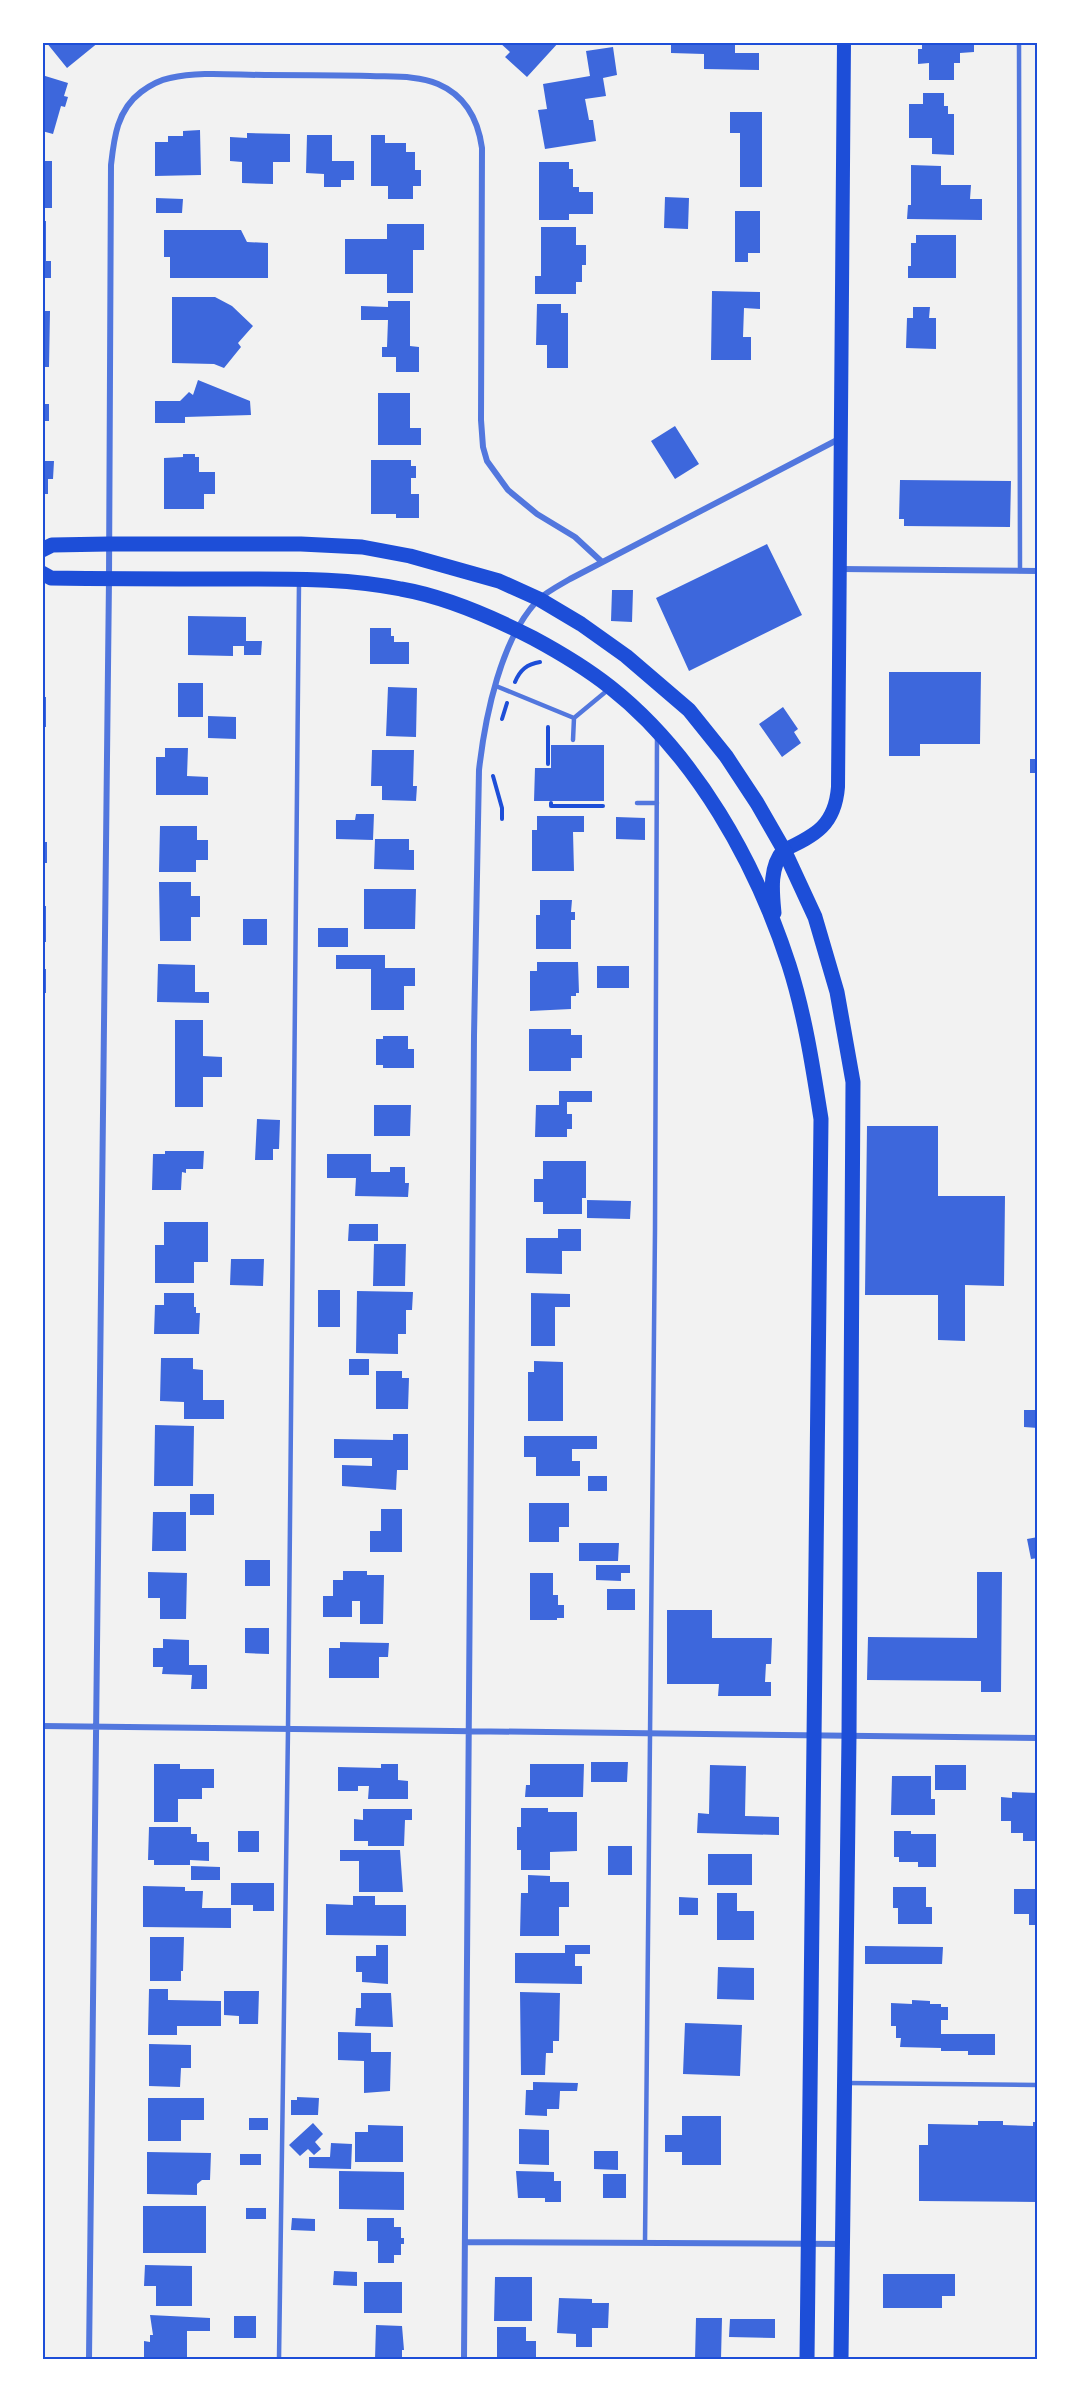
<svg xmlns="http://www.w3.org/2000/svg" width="1080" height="2401" font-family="'Roboto Condensed',sans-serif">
	<rect width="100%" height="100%" fill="#f2f2f2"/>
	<path fill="#3d67dc" d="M46,42H99L67,68Z
		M499,42H559L527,77L505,57L510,52Z
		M671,42H735V53H759V70L704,69V54L671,53Z
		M922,42H974V52L960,53V63H954V80H929V63L918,64V49H922Z
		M613,47L617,75L603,78L606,96L585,99L589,120H593L596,141L545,149L538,110L547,109L543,84L590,76L586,51Z
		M42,75L68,83L64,96L68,97L65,107L61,106L53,134L42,131Z
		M923,93H944V106H948V114H954V155L932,154V138H909V104H923Z
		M730,112H762V187H740V133H730Z
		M200,130L201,175L155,176V142H168V136H183V131Z
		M247,133L290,134V162H273V184L242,183V162L230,161V137L247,138Z
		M307,135H332V161H354V180H341V187H324V174L306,173Z
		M371,135H385V143H406V152H415V170H421V186H413V199H388V186H371Z
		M42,161H52V208H42Z
		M539,162H569V169H573V187H579V192H593V214H569V220H539Z
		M911,165L941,166V185H971L970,199H982V220L907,219L908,205H911Z
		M665,197L689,198L688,229L664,228Z
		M156,198L183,199L182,213H156Z
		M735,211H760V253H748V262H735Z
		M42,221H46V261H51V278H42Z
		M387,224H424V250H413V293H387V274H345V239H387Z
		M541,227H576V245H586V265H582V282H576V294H535V276H541Z
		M164,230H241L247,242L268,243V278H170V257H164Z
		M916,235H956V278H908V266H911V243H916Z
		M712,291L760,292V309L744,308L743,337H751V360H711Z
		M172,297H215L232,306L253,326L238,343L241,347L224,368L214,364L172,363Z
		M388,301H410V346L419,347V372H396V357H382V347H387L388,320H361V306L388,307Z
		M537,304H561V313H568V368H547V345H536Z
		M913,307H930L929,318H936V349L906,348L907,318H913Z
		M42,311H50L49,367H42Z
		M198,380L250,401L251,415L185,417V423H155V401H180L189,392L193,395Z
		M378,393H410V428H421V445H378Z
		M42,404H49V421H42Z
		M675,426L699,464L675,479L651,441Z
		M183,454H195V457H199V472H215V494H204V509H164V458L183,457Z
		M371,460H411V466H416V478H411V494H419V518H396V514H371Z
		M42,461H54L53,479H48V494H42Z
		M900,480L1011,481L1010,527L904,526V519H899Z
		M767,544L802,615L689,671L656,598Z
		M612,590H633L632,622L611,621Z
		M188,616L246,617V641H262L261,655H244V646H233V656L188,655Z
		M370,628H391V636H394V642H409V664H370Z
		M889,672H981L980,744H920V756H889Z
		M178,683H203V717H178Z
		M388,687L417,688L416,737L386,736Z
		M42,697H46V727H42Z
		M783,707L798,729L794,732L801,743L782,757L759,724Z
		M208,716L236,717V739L208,738Z
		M551,745H604V801H534L535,768H551Z
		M165,748H188L187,776L208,777V795H156V757H165Z
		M372,750H414L413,786H417L416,801L382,800V786H371Z
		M1030,759H1038V773H1030Z
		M356,814H374L373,840L336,839V820H355Z
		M537,816H584V832H573L574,871H532V830H537Z
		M616,817L645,818V840L616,839Z
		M160,826H197V840H208V860H196V872H159Z
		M375,839H409V850H414V870L374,869Z
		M42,842H47V863H42Z
		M159,882H191V896H200V917H191V941H160Z
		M364,889H416L415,929H364Z
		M540,900H572L571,912H575V920H571V949H536V915H540Z
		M42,906H46V942H42Z
		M243,919H267V945H243Z
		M318,928H348V947H318Z
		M336,955H385V968H415V986H404V1010H371V969H336Z
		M537,962H578L579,993H576V996H571V1009L530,1011V971H537Z
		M158,964L195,965V992H209V1003L157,1002Z
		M597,966H629V988H597Z
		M42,969H46V993H42Z
		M175,1020H203V1056L222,1057V1077H203V1107H175Z
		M529,1029H571V1035H582V1058H571V1071H529Z
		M383,1036H408V1049H414V1068H383V1065H376V1039H383Z
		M559,1091H592V1102H567V1114H572V1129H567V1137H535L536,1105H559Z
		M374,1105H411L410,1136H374Z
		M257,1119L280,1120L279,1149H273V1160H255Z
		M867,1126H938V1196H1005L1004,1286L965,1285V1341L938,1340V1295H865Z
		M165,1151H204L203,1169H186V1173L182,1172L181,1190H152L153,1154H165Z
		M327,1154H371V1172H390V1167H405V1183H409L408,1197L355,1196L356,1178H327Z
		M543,1161H586V1198H582V1214H543V1202H534V1179H543Z
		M587,1200L631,1201L630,1219L587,1218Z
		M164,1222H208V1262H194V1283H155V1245H164Z
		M349,1224H378V1241H348Z
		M558,1229H581V1251H562V1274L526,1273V1238H558Z
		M374,1244H406L405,1286H373Z
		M231,1259H264L263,1286L230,1285Z
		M318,1290H340V1327H318Z
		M357,1291L413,1292L412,1310H406V1334H398V1354L356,1353Z
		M164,1293H194V1307H196V1313H200L199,1334H154L155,1305H164Z
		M531,1293L570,1294V1307H555V1346H531Z
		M161,1358H193V1369L203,1370V1400H224V1419H184V1402L160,1401Z
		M349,1359H369V1375H349Z
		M534,1361L563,1362V1421H528V1372H534Z
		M376,1371H402V1378H409L408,1409H376Z
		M1024,1410H1038V1428L1024,1427Z
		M155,1425L194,1426L193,1486H154Z
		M393,1434H408V1470H397L396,1490L342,1486V1465L372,1466V1458H334V1439L393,1440Z
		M524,1436H597V1449H572V1461H580V1476H536V1457H524Z
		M588,1476H607V1491H588Z
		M190,1494H214V1515H190Z
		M529,1503H569V1527H559V1542H529Z
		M381,1509H402V1552H370V1531H381Z
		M153,1512H186V1551H152Z
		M1038,1537V1558L1031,1559L1027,1539Z
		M579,1543H619L618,1561H579Z
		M245,1560H270V1586H245Z
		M596,1565H630V1573H621V1581L596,1580Z
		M343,1571H367V1575H384L383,1624H360V1601H352V1617H323V1596H333V1580H343Z
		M148,1572L187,1573L186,1619H160V1598H148Z
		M977,1572H1002L1001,1692H981V1681L867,1680L868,1637L977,1638Z
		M530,1573H553V1595H558V1605H564V1618H557V1620H530Z
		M607,1589H635V1610H607Z
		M667,1610H712V1638H772L771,1664H766L765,1682H771V1696H718L719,1684H667Z
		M245,1628H269V1654L245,1653Z
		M163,1639L189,1640V1665H207V1689H191L192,1675L162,1674L163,1667H153V1648H163Z
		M340,1642L389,1643L388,1657H379V1678H329V1648H340Z
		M591,1762H628L627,1782H591Z
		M154,1764H180V1769H214V1788H202V1799H178V1822H154Z
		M381,1764H398V1780L408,1781V1799H368L369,1786H358V1791H338V1767L381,1768Z
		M530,1764H584L583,1797H525L526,1785H530Z
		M710,1765L746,1766L745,1816L779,1817V1835L697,1833L698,1813L709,1814Z
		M935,1765H966V1790H935Z
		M892,1776H931V1799H935V1815H891Z
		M1012,1792L1038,1793V1841H1023V1833H1011V1821H1001V1797L1012,1798Z
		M521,1808H548V1812H577V1851L550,1852V1870H521V1850H517V1827H521Z
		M363,1809H412V1820H405L404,1846H368V1841H354V1819L363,1820Z
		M149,1827H191V1834H197V1842H209V1861L190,1860V1865H154V1860H148Z
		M238,1831H259V1852H238Z
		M894,1831H911V1834H936V1867H918V1862H899V1857H894Z
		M608,1846H632V1875H608Z
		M340,1850H400L403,1892H359V1861H340Z
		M708,1854H752V1885H708Z
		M191,1866L220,1867V1880H191Z
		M528,1875L550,1876V1882H569V1907H559V1936H520L521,1893H528Z
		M231,1883H274V1911H253V1905H231Z
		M143,1886L185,1887V1891H203L202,1908H231V1928L143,1927Z
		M893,1887H926V1907H932V1924H898V1908H893Z
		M1014,1889H1038V1925H1029V1914H1014Z
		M717,1893H737V1911H754V1940H717Z
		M353,1896H375V1905H406V1936L326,1935V1904L353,1905Z
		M679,1897L698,1898V1915H679Z
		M150,1937H184L183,1971H181V1981H150Z
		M376,1945H388V1984L362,1982V1972H356V1956H376Z
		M565,1945H590V1954H575V1966H582V1984L515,1983V1953H565Z
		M865,1946L943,1947L942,1964H865Z
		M718,1967L754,1968V2000L717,1999Z
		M149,1989H168V2000L221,2001V2026H177V2035H148Z
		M224,1991H259L258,2024H239V2016L224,2015Z
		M520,1992L560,1993L559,2041H553V2053H546L545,2075H521Z
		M361,1993H391L393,2027L355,2026L356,2008H361Z
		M912,2000L930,2001V2004H941V2007H948V2020H941V2034H995V2055H968V2051H941V2048L900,2047L901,2038H896V2026H891V2003L912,2004Z
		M685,2023L742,2025L740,2076L683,2074Z
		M338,2032L371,2033V2052H391L390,2091L364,2093V2061L338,2060Z
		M149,2044L191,2045V2068H181L180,2087L149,2086Z
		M533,2082L578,2083L577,2091H560L559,2109H547V2116L525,2115L526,2090H533Z
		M297,2097L319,2098L318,2115H291V2100H297Z
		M148,2098H204V2120H181V2141H148Z
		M682,2116H721V2165H682V2152H665V2135H682Z
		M249,2118H268V2130H249Z
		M978,2121H1003V2125L1033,2126V2122H1038V2202L919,2201V2145H928V2124L978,2125Z
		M313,2123L323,2134L315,2142L321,2149L314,2155L308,2149L300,2156L289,2145Z
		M368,2125L403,2126V2162H355V2132H368Z
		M519,2129L549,2130V2165L519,2164Z
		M331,2143L352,2144L351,2169L309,2168V2157H330Z
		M594,2151H618V2170L594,2169Z
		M147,2152L211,2153L210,2180H202L197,2184V2195L147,2194Z
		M240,2154H261V2165H240Z
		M339,2171L404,2172V2210L339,2209Z
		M516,2171L554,2172V2181H561V2202H545V2198H518Z
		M603,2174H626V2198H603Z
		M143,2206H206V2253H143Z
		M246,2208H266V2219H246Z
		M292,2218L315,2219V2231L291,2230Z
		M367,2218H394V2227H401V2238H404V2244H401V2255H394V2263H378V2241H367Z
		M145,2265L192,2266V2306H156V2286H144Z
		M334,2271L357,2272V2286L333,2285Z
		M883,2274H955V2296H942V2308H883Z
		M495,2277H532V2321H494Z
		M364,2282H402V2313H364Z
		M559,2298L592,2299V2303H609L608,2328H592V2347H576V2334L557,2333Z
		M150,2315L210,2318V2331H187V2357H144V2341L150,2342V2335H153Z
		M234,2316H256V2338H234Z
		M696,2318H722L721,2359H695Z
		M730,2319H775V2338L729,2337Z
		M376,2325L402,2326L404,2350H402V2359H375Z
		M497,2327H526V2341H536V2359H497Z"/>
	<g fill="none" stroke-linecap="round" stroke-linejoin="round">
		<path stroke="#1d4ed8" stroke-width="4" d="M515,682C520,670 527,664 540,662
			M502,719L507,703
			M548,764V727
			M493,776L502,808V819
			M551,803V806H603"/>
		<path stroke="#5277de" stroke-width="4.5" d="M1019,42L1020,571
			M496,686L574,718
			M574,718L609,689
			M573,740L574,718
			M637,803H657
			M847,2083L1038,2085
			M645,2243L655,1230L657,737
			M279,2359L288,1730L299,582"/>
		<path stroke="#5277de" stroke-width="6" d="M841,569L1038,571
			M42,1726L1038,1738
			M466,2242L842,2244
			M89,2359L109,579L111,165C114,138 117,110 141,92C149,86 160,80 170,78C200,71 235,75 265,75C300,75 335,75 370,76C392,77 417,75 438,84C466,96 478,119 482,148L481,420L483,447L487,461L508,490L537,514L575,537L602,562
			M464,2359L474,1036L479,770C485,717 501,637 539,599C548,591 560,585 570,579L839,439"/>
		<path stroke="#1d4ed8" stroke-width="14" d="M784,850C816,835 835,825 838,787L844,42"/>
		<path stroke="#1d4ed8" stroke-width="15" d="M42,550L52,545L109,544H301L362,547L410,556L499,581L539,599L581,624L626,656L689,710L726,756L757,803L784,850L815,917L837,992L853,1082L849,1736L841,2359
			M42,573L51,578C114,579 177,579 240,579C294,579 348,578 401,589C447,597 492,617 533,638C559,652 586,668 610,687C696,755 756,863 789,965C805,1015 813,1068 821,1119L807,2359
			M774,913C772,892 769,867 784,850"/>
	</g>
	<rect width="1080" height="2401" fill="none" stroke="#ffffff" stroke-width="87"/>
	<rect x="44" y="44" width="992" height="2314" fill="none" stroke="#1d4ed8" stroke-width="2"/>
</svg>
